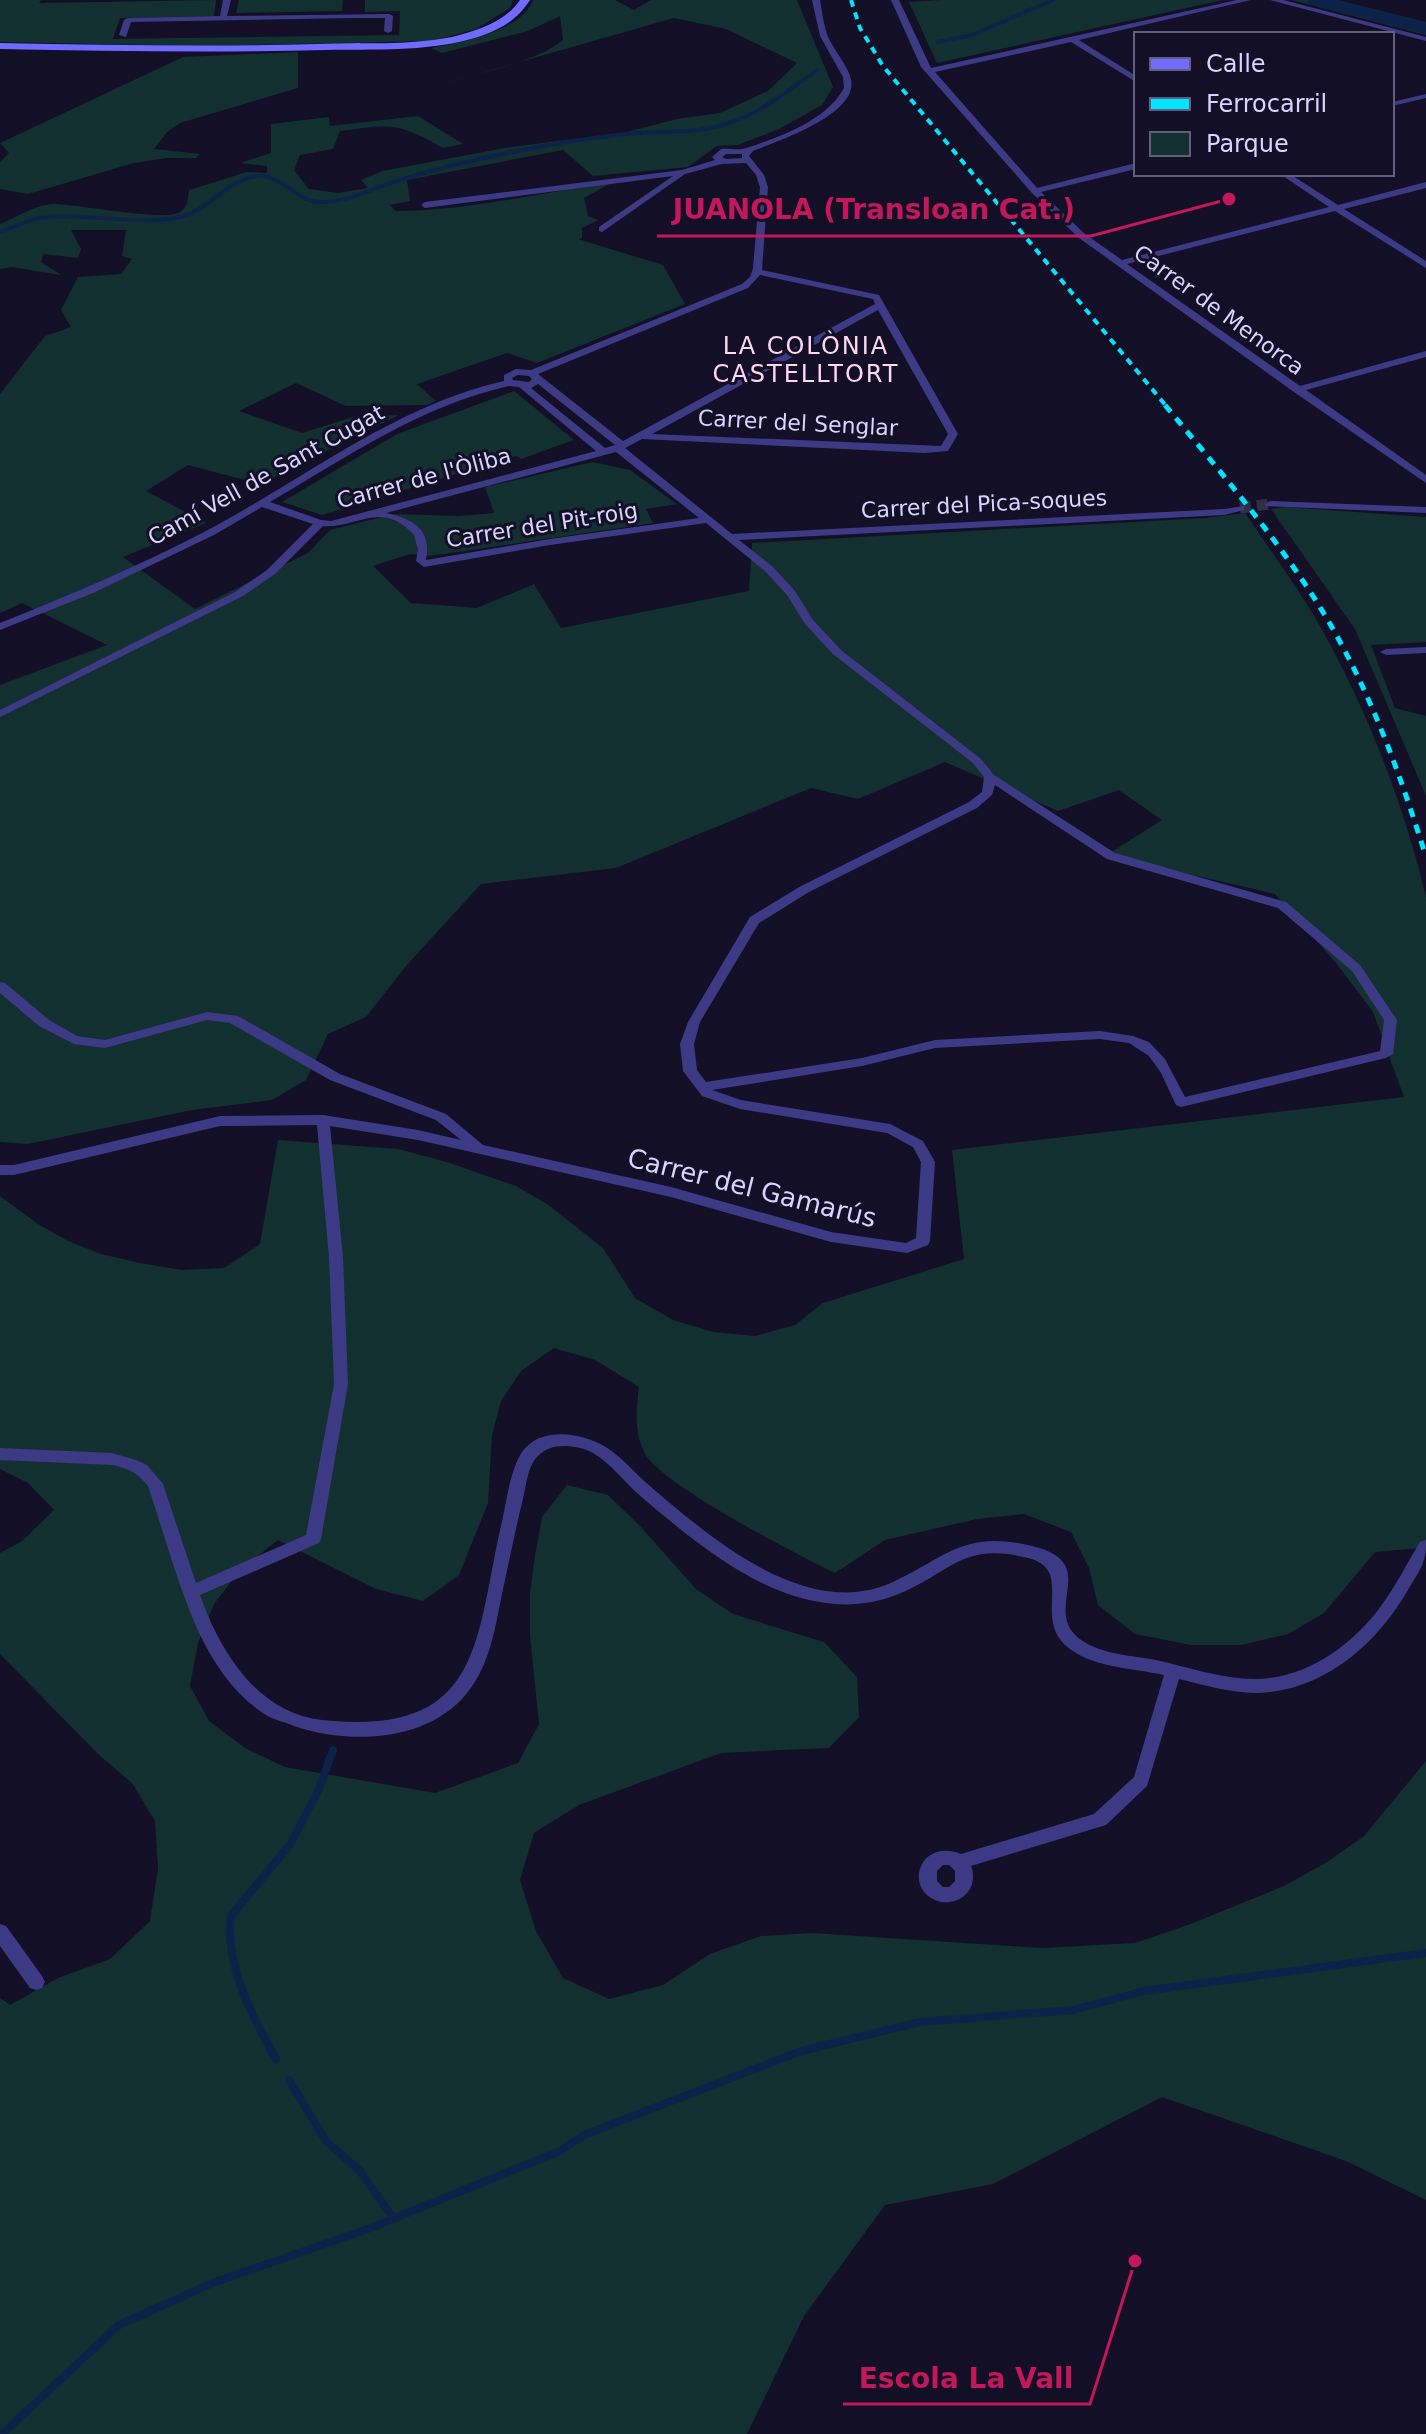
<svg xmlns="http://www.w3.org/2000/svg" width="1426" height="2434" font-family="'DejaVu Sans',sans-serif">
	<rect width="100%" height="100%" fill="#130f26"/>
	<path fill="#12302f" d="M0,0H41L39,3L216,0L214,16L120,18L113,39L399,35L400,11L365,12V0H513L510,8L476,29L432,41L202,46L0,42Z
		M239,0H343L342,11L236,13Z
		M533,0H615L634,10L651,0H797L833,87L822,105L779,129L738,145L717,146L688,167L593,176L563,150L407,180L410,201L390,205L396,211C469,210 539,193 611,183L584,198L588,216L598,220L582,228V238L578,239L663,265L685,304L537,363L507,353L417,384L436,401L426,405L346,406L296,383L239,411L302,433L353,417L399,415L260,484L188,465L146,491L206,523L123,557L195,609L308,553L330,530L394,514L459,516L494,513L485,487L593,462L630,470L677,504L646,509L653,523L430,556L410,554L373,566L411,603L477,608L534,584L561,628L749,591L752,543L1206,518L1245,513C1272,553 1302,593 1325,635C1370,717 1404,806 1426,897V1553L1421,1548L1375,1552L1324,1613L1288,1634L1241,1645H1191L1135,1634L1098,1605L1089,1568L1071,1532L1024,1514L977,1519L885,1540L835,1573C799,1556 661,1484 645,1454C634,1432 636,1411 639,1387L595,1360L554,1348L521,1371L501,1401L492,1435L488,1503L459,1575L423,1601L376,1589L278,1540L240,1570L214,1604L198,1643L190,1686L209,1721L245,1748L285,1767L435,1793L518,1763L539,1724L530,1636V1593L535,1555L542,1517L567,1485L608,1495L641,1527L696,1589L733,1614L824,1642L857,1677L859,1717L829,1748L721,1753L579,1805L534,1833L520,1880L536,1931L563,1978L609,1999L663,1985L710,1954L761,1936L812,1933L1042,1948L1135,1943L1188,1925L1284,1886L1327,1862L1364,1836L1426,1761V2200L1346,2161L1162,2097L993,2184L885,2205L804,2316L747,2434H0V1998L10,2005L58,1978L110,1959L150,1921L158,1868L155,1821L132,1783L98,1754L0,1654V1553L22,1541L54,1510L28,1483L0,1469V1196L38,1224L68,1241L101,1254L140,1263L182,1270L224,1268L260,1244L278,1140L398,1149L447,1162L516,1186L547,1204L603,1248L635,1298L673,1320L713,1332L755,1336L795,1325L823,1303L964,1259L952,1150L1404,1097L1373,1012L1337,964L1275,894L1111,856L1113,851L1162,820L1119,790L1058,811L945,762L858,799L811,788L616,868L481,884L406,966L366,1017L328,1034L306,1080L272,1100L192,1110L28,1144L0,1142V685L107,645L22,603L0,613V394L45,336L71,327L61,310L78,277L121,274L132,259L122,256L126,230H71L81,249L78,258L43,254L41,262L61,275L12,267L0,269V224C15,218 35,205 52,204C77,204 167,222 180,212C188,207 188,198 189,190L247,172L267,173V166L240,163L271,153V124L329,117L330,126L418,116L463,144L443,148C397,122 392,124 340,131L333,149L300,155L294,170L309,189L338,193L368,188L361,180L382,171L505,148L627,132L677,119L720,113L768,91L797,63L726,29L674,18L442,84C477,73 535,63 563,40L560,16L528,31L442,53L431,48C460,43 522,31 533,0Z
		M941,0H1223L937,63L909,2Z
		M1292,0H1337L1426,22V35Z
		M298,52V88L180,123L167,132L154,149L200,154L196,158H166L134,163L28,194L0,189V162L9,153L0,143L183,57Z
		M514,391L574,440L521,459L516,456L322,515L282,502L397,434Z
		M1286,507L1426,517V642L1371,645L1395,708L1426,716V796L1355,629L1271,509Z"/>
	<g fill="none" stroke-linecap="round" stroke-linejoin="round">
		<path stroke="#0c2248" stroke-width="4" d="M938,42L972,35L1053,0
			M33,219C81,210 144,228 184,216C211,208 230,177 259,176C282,175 296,201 319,202C350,203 377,186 406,178C475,158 555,142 627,134C661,130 696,135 729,123C762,112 790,90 817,70
			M0,232L31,220"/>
		<path stroke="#0c2248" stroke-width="8" d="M276,2059C253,2018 224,1964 231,1916L291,1843L318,1791L333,1750
			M289,2080L326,2141L360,2171L394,2219
			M2,2434L119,2325L215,2282L368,2229L560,2151L584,2135L801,2051L920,2022L1073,2010L1144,1991L1426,1953"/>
		<path fill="#0c2248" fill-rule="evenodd" d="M1307,0H1338L1426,22V34L1309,4Z"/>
		<path stroke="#312d47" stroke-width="11" stroke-dasharray="11 6" stroke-linecap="butt" d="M1240,508L1270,504"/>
		<path fill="#3d3a85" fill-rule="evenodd" d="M223,0H231L227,16L389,14L393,16L392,31L388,33L384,31L385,18H353L131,22L126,37L119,35L124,20L128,18L220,16Z
			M812,0H820C822,12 824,26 828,37C834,50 845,62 850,76C864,113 778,141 753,151L749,156L764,175L768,187L762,270L879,295L958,434L948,451L925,453L642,439L625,448L732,534L1224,509L1244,506V510L1224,515L739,540L773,567L795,591L813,620L841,650L981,759L994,775L1115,853L1286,902L1360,965L1397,1020L1393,1054L1386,1058L1181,1107L1176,1105L1161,1073L1149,1056L1129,1043L1100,1039L935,1048L862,1066L712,1090L741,1100L890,1124L923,1141L935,1162L930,1241L928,1245L907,1253L831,1242L671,1197L418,1140L330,1126L343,1257L348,1384L321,1539L319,1543L200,1595C220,1651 257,1713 322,1720C486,1737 474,1639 503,1517C507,1497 511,1469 522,1452C542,1423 591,1434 613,1452C627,1463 638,1476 651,1487C712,1539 809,1623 895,1581C947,1556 964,1531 1028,1545C1098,1560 1051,1599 1071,1630C1088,1654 1130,1655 1156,1660C1188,1667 1221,1679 1255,1679C1305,1679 1352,1646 1381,1606C1396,1586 1407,1563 1420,1542L1426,1540C1426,1565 1420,1569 1408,1590C1379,1640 1331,1685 1270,1692C1240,1696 1209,1686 1179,1679L1147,1786L1106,1825L971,1866C975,1876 973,1888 965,1895C959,1901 949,1903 941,1902C902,1893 918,1837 961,1854L1094,1814L1134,1777L1164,1675C1133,1668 1090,1668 1065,1645C1034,1616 1074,1569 1028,1558C960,1541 951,1574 896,1595C847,1614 797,1602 752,1578C710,1555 673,1524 637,1493C623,1480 610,1463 593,1453C584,1448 574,1446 564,1446C554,1446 544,1449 537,1457C528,1466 526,1486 523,1499C515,1531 509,1562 502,1594C495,1628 490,1665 467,1693C428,1742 349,1745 294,1726C285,1722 274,1720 266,1715C235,1695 216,1667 200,1635C178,1587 165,1536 148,1486C138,1473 128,1468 112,1465L0,1460V1448L112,1453L136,1460L147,1465L163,1484L196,1583L306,1535L334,1384L329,1257L317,1125L220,1126L14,1175H0V1165H14L220,1116L323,1115L418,1130L461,1140L436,1120L330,1080L230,1023L207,1020L105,1048L74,1044L39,1026L0,993V982L5,983L49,1020L77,1036L105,1040L207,1012L238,1016L340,1074L446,1114L483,1145L671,1187L831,1232L906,1243L916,1238L921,1162L913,1147L887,1133L740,1109L702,1096L683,1071L680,1044L688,1022L750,917L801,886L969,802L982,792L984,777L973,763L833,654L805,624L787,595L765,571L706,523L550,545L424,567L416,561L418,550L414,535C381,499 357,529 323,526L275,574L243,596L0,717V710L235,592L267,570L313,524L262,507L214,535L93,593L0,630V623C70,595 139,566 206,531C303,480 394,406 504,381V375L516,369L531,370L742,284L750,277L753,268L760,187L756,175L746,163L722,164L685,174L602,232L599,231V227L673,176L425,208L421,205L425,202L682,170L715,160L712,157L721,149C729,148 739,151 746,148C780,137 826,121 844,88L843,77L820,36ZM726,154H742V158L726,159L722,157ZM760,275L873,299L875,304L623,441L538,374L748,288ZM878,310L948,434L941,446L652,434ZM518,375L529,376L532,379L529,382L513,380L512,378ZM538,384L615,445L605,448L531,388ZM509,386L519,387L596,451L331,521L321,520L270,502C345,458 422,405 509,386ZM616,452L699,518L550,539L426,560C432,529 413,519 386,513ZM995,785L1107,859L1278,908L1352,971L1384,1020L1380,1051L1185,1097L1165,1059L1149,1042L1133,1036L1100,1031L935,1040L862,1058L706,1082L697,1070L694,1044L700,1022L759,923L809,892L977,808L992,795ZM943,1865H949L955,1871V1881L949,1887H943L937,1881V1871Z
			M891,0H899L931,68L1237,0H1251L1079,40L1136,76V82L1071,42L935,72L1037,188L1136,163V169L1041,192L1085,234L1122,260L1329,207L1280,174H1290L1338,205L1426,182V188L1344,209L1426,261V268L1335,211L1127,264L1300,386L1426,351V357L1306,390L1426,475V483L1294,392L1079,238L1032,193L921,67Z
			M1270,0H1283L1426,37V41Z
			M1426,94V98L1392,106V102Z
			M1270,501L1426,507V513L1266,506L1265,504Z
			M1426,647V653L1386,655L1380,652L1386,649Z
			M0,1924L6,1926L42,1976L45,1982L42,1988L36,1990L30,1988L0,1946Z"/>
		<path fill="#6f6bff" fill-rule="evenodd" d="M520,0H530C516,22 496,32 471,39C424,52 373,49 325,50C216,53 108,51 0,49V43C106,45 212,47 318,44C362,42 408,46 452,37C477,31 505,22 520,0Z"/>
		<path stroke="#00e5ff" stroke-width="4" stroke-dasharray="7 6" stroke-linecap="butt" d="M851,0L860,28L883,66L1167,407"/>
		<path stroke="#00e5ff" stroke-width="5" stroke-dasharray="9 8" stroke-linecap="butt" d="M1165,405C1218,469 1273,533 1318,604C1367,682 1399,770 1426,857"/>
	</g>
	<g text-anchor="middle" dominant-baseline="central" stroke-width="6" stroke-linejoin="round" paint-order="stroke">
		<g font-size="22" fill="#d9d4ff" stroke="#130f26">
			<text transform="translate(1219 310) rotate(36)">Carrer de Menorca</text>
			<text transform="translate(798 423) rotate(3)">Carrer del Senglar</text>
			<text transform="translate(266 475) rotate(-29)">Camí Vell de Sant Cugat</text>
			<text transform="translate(424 478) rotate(-15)">Carrer de l'Òliba</text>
			<text transform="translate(984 504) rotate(-3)">Carrer del Pica-soques</text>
			<text transform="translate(542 525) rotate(-9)">Carrer del Pit-roig</text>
		</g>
		<g font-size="24" letter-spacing="2" fill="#ffd6f0" stroke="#130f26">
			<text x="806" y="346">LA COLÒNIA<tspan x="806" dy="28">CASTELLTORT</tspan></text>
		</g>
		<g font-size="26" fill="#d9d4ff" stroke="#130f26">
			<text transform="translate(752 1188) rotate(14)">Carrer del Gamarús</text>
		</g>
	</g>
	<path fill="none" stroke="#c2185b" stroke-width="3" d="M1229 199L1091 236H657M1135 2261L1090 2404H843"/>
	<g fill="#c2185b" stroke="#130f26" stroke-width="3">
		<circle cx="1229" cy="199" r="8"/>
		<circle cx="1135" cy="2261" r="8"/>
	</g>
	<g font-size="28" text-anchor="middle" font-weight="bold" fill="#c2185b" stroke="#130f26" stroke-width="6" stroke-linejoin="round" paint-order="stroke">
		<text x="874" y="219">JUANOLA (Transloan Cat.)</text>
		<text x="966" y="2388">Escola La Vall</text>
	</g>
	<rect x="1134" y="32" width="260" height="144" fill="#130f26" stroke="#625e7d" stroke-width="2"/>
	<rect x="1150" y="58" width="40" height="12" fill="#6f6bff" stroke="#625e7d" stroke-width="2"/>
	<text x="1206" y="72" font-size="24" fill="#d9d4ff">Calle</text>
	<rect x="1150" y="98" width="40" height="12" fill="#00e5ff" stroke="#625e7d" stroke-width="2"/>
	<text x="1206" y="112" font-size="24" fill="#d9d4ff">Ferrocarril</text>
	<rect x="1150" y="132" width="40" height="24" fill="#12302f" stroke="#625e7d" stroke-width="2"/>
	<text x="1206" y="152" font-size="24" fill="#d9d4ff">Parque</text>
</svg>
